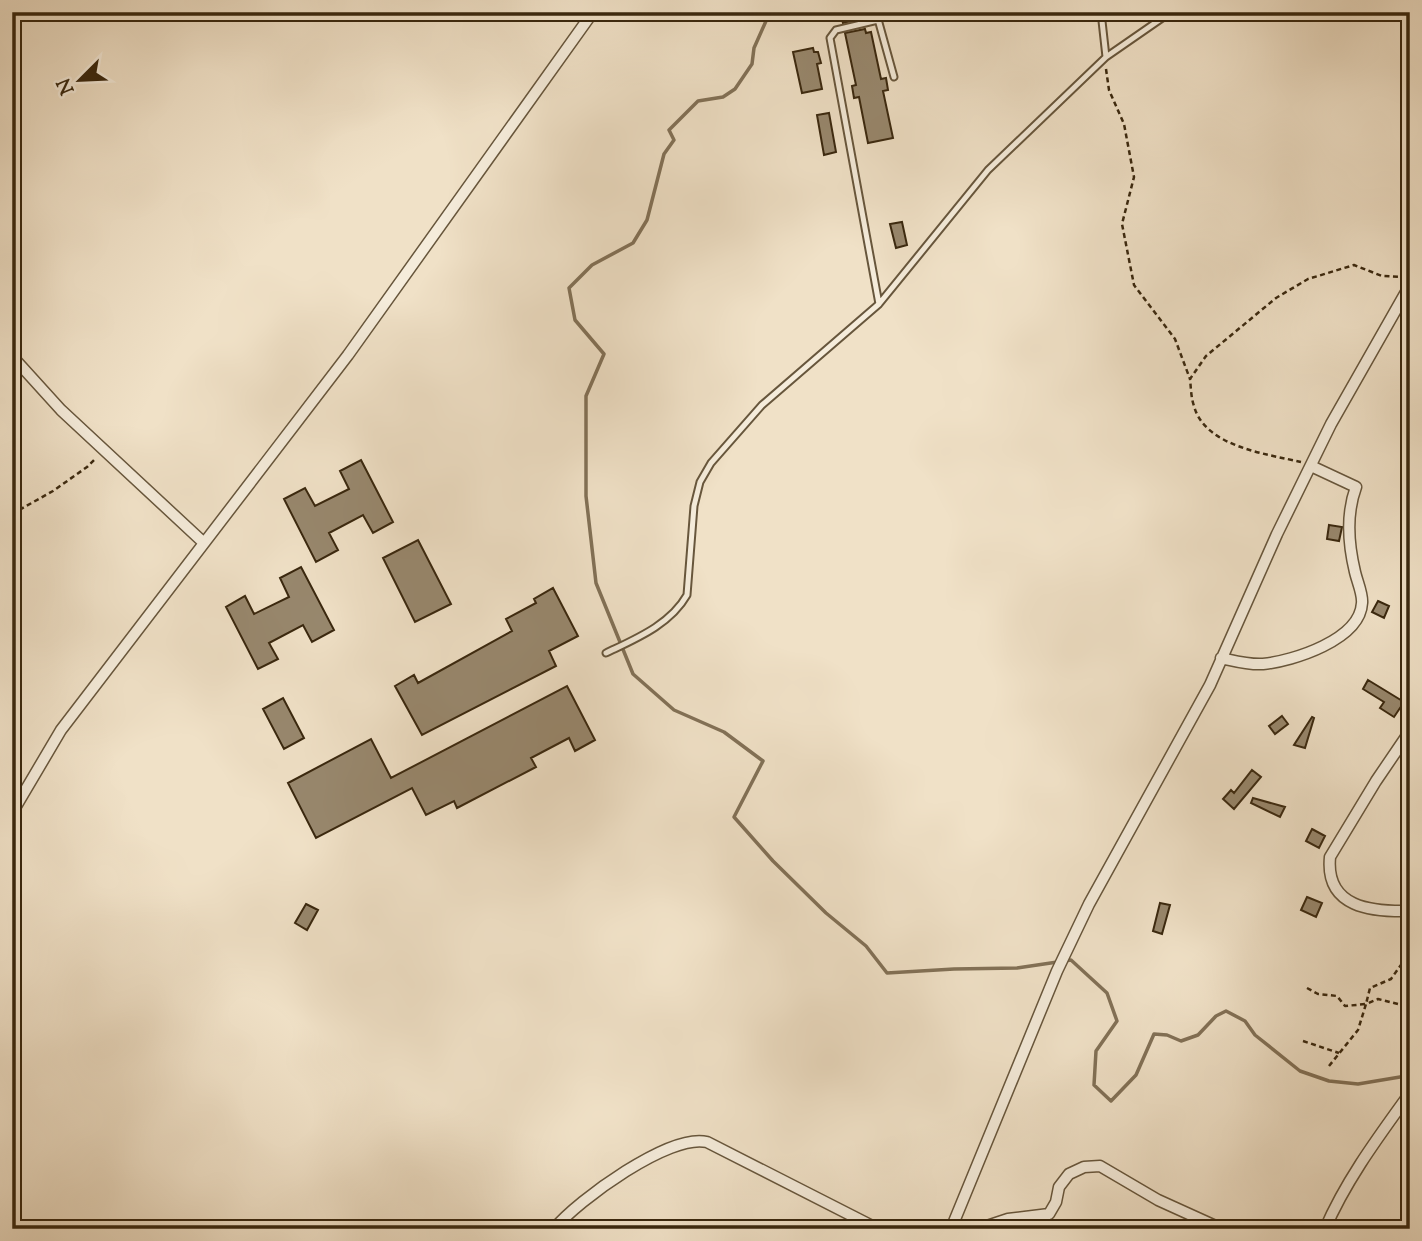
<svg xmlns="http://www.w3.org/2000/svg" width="1422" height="1241" font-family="'Sorts Mill Goudy',serif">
	<rect width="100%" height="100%" fill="#f0e1c7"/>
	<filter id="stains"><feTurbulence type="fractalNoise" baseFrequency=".00286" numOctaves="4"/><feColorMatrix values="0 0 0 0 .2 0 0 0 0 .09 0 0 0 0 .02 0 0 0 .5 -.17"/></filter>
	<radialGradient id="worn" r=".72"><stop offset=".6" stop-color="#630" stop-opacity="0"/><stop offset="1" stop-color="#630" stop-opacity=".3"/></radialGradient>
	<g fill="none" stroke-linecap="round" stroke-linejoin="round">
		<path stroke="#827157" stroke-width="3.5" d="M770,12L754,48L752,64L735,89L723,97L698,101L669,130L674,140L664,154L647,220L633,243L592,265L569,288L575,320L604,354L586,396V496L596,583L633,674L674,710L724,732L763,761L734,817L773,861L826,913L866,946L887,973L954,969L1017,968L1071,960L1107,993L1117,1021L1096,1051L1094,1085L1111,1101L1136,1075L1154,1034L1167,1035L1181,1041L1198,1035L1216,1016L1226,1011L1245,1021L1255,1035L1300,1071L1329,1081L1358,1084L1400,1077L1410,1073"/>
	</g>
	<path fill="#98886e" stroke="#39270e" stroke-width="2" d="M840,12H862L863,18L843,23Z
		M865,29L866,33L871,32L881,79L886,78L888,90L883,91L893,138L868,143L859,97L854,98L852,86L856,85L845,33Z
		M813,48L814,52H818L821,63L817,64L822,89L802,93L793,52Z
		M829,113L836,152L824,155L817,115Z
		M902,222L907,245L896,248L890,224Z
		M361,460L393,522L373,533L363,515L329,533L338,550L316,562L284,499L305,488L315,506L349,489L340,471Z
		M1329,525L1342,527L1339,541L1327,539Z
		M418,540L451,604L415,622L383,558Z
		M301,567L334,630L312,642L303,625L269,643L278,659L258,669L226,607L245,596L254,614L289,597L280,578Z
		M553,588L578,636L549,651L556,666L422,735L395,686L414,675L418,683L512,631L506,619L536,603L534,599Z
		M1378,601L1389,606L1384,618L1372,612Z
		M1368,680L1404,702L1394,717L1380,708L1384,702L1363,689Z
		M567,686L595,740L575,751L569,738L531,758L536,767L457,808L454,801L426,815L412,788L316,838L288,783L371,739L391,778Z
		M283,698L304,738L284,749L263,709Z
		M1282,716L1288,724L1275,734L1269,726Z
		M1312,717L1314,718L1305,748L1294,745Z
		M1252,770L1261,777L1234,809L1223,799L1231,790L1234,793Z
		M1253,798L1285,807L1280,817L1251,803Z
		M1312,829L1325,836L1319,848L1306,841Z
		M1307,897L1322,903L1316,917L1301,910Z
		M1160,903L1170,905L1162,934L1153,931Z
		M306,904L318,910L307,930L295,923Z"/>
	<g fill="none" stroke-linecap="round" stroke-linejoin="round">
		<defs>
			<path id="service" d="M876,12L894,77
				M1101,12L1106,57
				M878,20L836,30L830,38L879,304
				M606,653C635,639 670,625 687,595L694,506L700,482L711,463L762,405L879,304L988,170L1106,57L1171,12"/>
			<path id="minor" d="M12,356L61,410L204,543
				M1221,658C1235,661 1249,665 1263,664C1293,661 1360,640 1362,603C1363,594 1357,581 1355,572C1348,543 1346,514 1356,487L1311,466
				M1410,731L1376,781L1330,857C1325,908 1372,912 1410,911
				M12,813L61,730L348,355L593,12
				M554,1229C578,1200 670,1133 707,1142L878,1229
				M951,1229L1057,971L1089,904L1210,685L1277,534L1331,424L1410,285
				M978,1229L1008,1219L1049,1214L1056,1202L1059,1187L1069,1174L1084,1167L1100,1166L1158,1200L1222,1229
				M1325,1229C1346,1180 1379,1136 1410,1093"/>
		</defs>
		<use href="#service" stroke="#67563c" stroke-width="9"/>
		<use href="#minor" stroke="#67563c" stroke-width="13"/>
		<path stroke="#39270e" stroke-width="2.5" stroke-dasharray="5 3.5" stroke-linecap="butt" d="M1106,69L1109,90L1124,124L1134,177L1122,224L1134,285L1175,339L1190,379
			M1301,462C1267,454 1205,447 1194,406C1191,398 1191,388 1190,379L1206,356L1276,298L1308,279L1354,265L1382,276L1402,277
			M12,514L53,491L87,467L96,458
			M1307,988L1318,994L1337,996L1345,1006L1366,1004L1370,988L1391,979L1410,952
			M1303,1041L1339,1053
			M1329,1066L1358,1030L1366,1004L1378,999L1410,1007"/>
		<use href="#service" stroke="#f5ecdb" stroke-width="5"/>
		<use href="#minor" stroke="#f5ecdb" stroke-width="10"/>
	</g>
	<rect width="1422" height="1241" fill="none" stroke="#f0e1c7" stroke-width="42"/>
	<rect x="14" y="14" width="1394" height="1213" fill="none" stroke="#39270e" stroke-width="3.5"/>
	<rect x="21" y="21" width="1380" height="1199" fill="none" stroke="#39270e" stroke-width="2"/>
	<g transform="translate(80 80) rotate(246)" stroke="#f5ecdb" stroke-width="5" paint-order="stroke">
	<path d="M0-5L12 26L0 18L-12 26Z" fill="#39270e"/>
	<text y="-10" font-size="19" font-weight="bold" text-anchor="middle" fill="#39270e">N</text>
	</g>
	<rect width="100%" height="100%" filter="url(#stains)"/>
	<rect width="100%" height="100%" fill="url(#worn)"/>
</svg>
